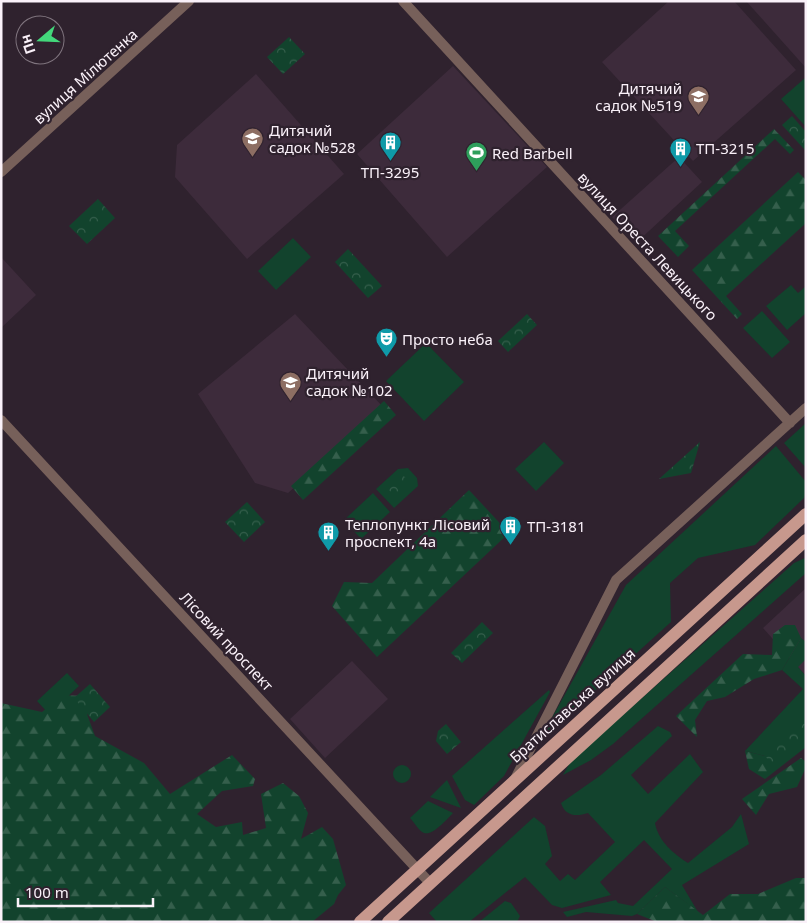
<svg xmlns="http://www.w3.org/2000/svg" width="807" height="923" font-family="'Noto Sans',sans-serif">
	<defs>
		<pattern id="forest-firs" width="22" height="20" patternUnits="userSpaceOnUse" patternTransform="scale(1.25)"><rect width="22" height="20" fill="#12432d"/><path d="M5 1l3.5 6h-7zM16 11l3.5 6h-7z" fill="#355f4c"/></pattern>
		<pattern id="park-crowns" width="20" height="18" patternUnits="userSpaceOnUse" patternTransform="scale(1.25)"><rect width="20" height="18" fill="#12432d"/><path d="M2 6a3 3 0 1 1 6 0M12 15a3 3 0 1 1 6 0" fill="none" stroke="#355f4c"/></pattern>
	</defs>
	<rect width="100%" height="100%" fill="#2f222e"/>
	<path fill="#3d2b3b" d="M669,1H734L796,70L693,161L602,62Z
		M746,1H806V68Z
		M453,66L547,167L447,257L357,154Z
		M256,74L344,174L247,259L175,177L177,145Z
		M679,157L702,182L636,243L612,217Z
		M1,257L36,295L1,328Z
		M295,314L384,408L288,493L255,483L198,394Z
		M806,588V676L763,628Z
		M352,661L388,699L325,758L290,719Z"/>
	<path fill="#12432d" d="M805,78L806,79V127L781,99Z
		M293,238L311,257L276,290L258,271Z
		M791,285L798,293L806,286V313L787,330L766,306Z
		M762,311L790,342L772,358L743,328Z
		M426,343L464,382L424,421L386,381Z
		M806,423V468L784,443Z
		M544,442L564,463L536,491L515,469Z
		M776,446L806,482V492L804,498L755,545L698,558L670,583L671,622L539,741L626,585Z
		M408,468L417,478L418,486L394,508L376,489L398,469Z
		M373,493L390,512L361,539L344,520Z
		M805,558L806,573L613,744L591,760L563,775L571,761L794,563Z
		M801,638L806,642V659L798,667L806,676V733L777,759L745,751L803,689L782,670Z
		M67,673L79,686L49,714L37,701Z
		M549,690L550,692L504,776L474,805L465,800L452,776Z
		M658,726L670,732L672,736L631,775L648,794L690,754L703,772L655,823C658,841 674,854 688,863L732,827L741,814L749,844L682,885L698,912L665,887L637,914L632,916L586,912L567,917L563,912L616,900L618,903L633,906L672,869L644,840L600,882L611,895L562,908L552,905L525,877L469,922H437L429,913L534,817L545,826L552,856L545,864L560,881L568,874L575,880L615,842L588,813C576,817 565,816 561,803L601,775Z
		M393 774a9 9 0 1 1 18 0a9 9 0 1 1-18 0Z
		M447,780L461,808L430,797Z
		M428,801L453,813C447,819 433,836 424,833C419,831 414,822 410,818Z
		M505,901L511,903L520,916L517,922H479Z"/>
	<path fill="url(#forest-firs)" d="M774,129L794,150L790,154L775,139L675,231L689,246L678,257L658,236Z
		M798,172L806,180V223L726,296L742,314L737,319L692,270Z
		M384,401L396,415L303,500L291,486Z
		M469,490L509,533L377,657L332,606L344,582L372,583Z
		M785,625H795L801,638L782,670L754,679L725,697L707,701L695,720L697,737L676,716L743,654L772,655L773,634Z
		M62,695L83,696L91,703L87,714L95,736L144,763L170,794L232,755L255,779L253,786L222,791L197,814L216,827L242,822L243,835L266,828L261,794L283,783L299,796L308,813L301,839L322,827L333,839L346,885L338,895L334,904L312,922H1V703L42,712Z
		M806,733V747L765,779L749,769L745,751L777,759Z
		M801,758L806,762V767L797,787L769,794L756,815L742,799Z
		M796,878H806V922H657L637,914L665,887L703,915L730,894H758Z"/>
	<path fill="url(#park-crowns)" d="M289,37L305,54L283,74L267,57Z
		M792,116L806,132L805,150L782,125Z
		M98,199L115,218L87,244L69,226Z
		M348,249L382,286L368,298L335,262Z
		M527,314L537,325L508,352L498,341Z
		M700,442L691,473L659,479Z
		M403,475L410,483L395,497L388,489Z
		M247,502L265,522L244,542L225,522Z
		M482,622L493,633L462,663L451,653Z
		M90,684L110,707L94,722L74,698Z
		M801,721L806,726V738L775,767L764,755Z
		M446,724L461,742L447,754L436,741L438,731Z"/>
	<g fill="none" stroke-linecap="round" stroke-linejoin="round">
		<path stroke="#77605a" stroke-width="10" d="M403,1L790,423
			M1,172L189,1
			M1,420L430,883
			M515,779L616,580L806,408"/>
		<path stroke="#c7988d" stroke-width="12" d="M360,922L806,514
			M388,922L806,540"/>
	</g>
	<defs>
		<symbol id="school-pin" viewBox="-11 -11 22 30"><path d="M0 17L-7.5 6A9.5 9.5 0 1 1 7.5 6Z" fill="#8d6e63" stroke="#2f222e"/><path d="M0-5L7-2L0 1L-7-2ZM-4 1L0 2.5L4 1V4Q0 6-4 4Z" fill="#fff"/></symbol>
		<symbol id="building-pin" viewBox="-11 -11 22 30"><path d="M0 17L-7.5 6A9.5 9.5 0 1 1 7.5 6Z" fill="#0f9aa8" stroke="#2f222e"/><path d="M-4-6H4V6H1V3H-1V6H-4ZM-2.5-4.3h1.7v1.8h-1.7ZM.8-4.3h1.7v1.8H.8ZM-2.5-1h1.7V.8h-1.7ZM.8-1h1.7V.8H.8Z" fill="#fff"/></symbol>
		<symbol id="stadium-pin" viewBox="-11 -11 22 30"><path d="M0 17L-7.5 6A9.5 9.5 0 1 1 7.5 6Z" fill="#2e9e5b" stroke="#2f222e"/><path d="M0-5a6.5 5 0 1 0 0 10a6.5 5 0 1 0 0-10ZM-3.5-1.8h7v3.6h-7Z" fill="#fff"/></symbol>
		<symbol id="theatre-pin" viewBox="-11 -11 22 30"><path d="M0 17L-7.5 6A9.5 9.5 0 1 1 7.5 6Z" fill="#0f9aa8" stroke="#2f222e"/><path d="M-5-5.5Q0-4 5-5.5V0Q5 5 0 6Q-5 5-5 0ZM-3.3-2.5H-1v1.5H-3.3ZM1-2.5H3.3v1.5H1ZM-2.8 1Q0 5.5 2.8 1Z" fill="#fff"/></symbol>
	</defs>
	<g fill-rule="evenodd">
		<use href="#school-pin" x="686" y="84" width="25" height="34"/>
		<use href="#school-pin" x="240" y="126" width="25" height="34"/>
		<use href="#building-pin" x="378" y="130" width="25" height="34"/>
		<use href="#building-pin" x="668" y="136" width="25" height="34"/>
		<use href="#stadium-pin" x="464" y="140" width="25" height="34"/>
		<use href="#theatre-pin" x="374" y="326" width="25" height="34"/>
		<use href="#school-pin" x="278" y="370" width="25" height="34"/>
		<use href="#building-pin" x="498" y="514" width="25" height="34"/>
		<use href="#building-pin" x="316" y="520" width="25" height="34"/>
	</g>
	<g text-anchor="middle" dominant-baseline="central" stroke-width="4.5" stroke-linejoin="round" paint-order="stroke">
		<g font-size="15" fill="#faf1f9" stroke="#2f222e">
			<text transform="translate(85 76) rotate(-42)">вулиця Мілютенка</text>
			<text transform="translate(648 246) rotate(47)">вулиця Ореста Левицького</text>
			<text transform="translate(227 641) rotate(47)">Лісовий проспект</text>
			<text transform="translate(572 705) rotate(-42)">Братиславська вулиця</text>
		</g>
		<g font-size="15" fill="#faf1f9" stroke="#2f222e" text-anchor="start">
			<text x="682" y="88" text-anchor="end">Дитячий<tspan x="682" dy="17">садок №519</tspan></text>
			<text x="269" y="130">Дитячий<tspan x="269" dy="17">садок №528</tspan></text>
			<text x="696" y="148">ТП-3215</text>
			<text x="492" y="153">Red Barbell</text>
			<text x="390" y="172" text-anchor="middle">ТП-3295</text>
			<text x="402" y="339">Просто неба</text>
			<text x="306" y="373">Дитячий<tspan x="306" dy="17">садок №102</tspan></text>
			<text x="345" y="524">Теплопункт Лісовий<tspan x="345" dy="17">проспект, 4а</tspan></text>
			<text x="527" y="526">ТП-3181</text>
		</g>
	</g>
	<rect width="807" height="923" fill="none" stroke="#faf1f9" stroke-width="5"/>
	<g transform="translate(40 40) rotate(251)"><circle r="24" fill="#2f222e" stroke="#80757f"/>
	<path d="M0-4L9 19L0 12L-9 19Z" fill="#43d77b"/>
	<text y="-8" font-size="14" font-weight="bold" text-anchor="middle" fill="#faf1f9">Пн</text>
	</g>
	<path d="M18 898v8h135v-8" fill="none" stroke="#faf1f9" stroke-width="2.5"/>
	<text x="25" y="898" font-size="15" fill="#faf1f9" stroke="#2f222e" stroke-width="4" paint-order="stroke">100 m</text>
</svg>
